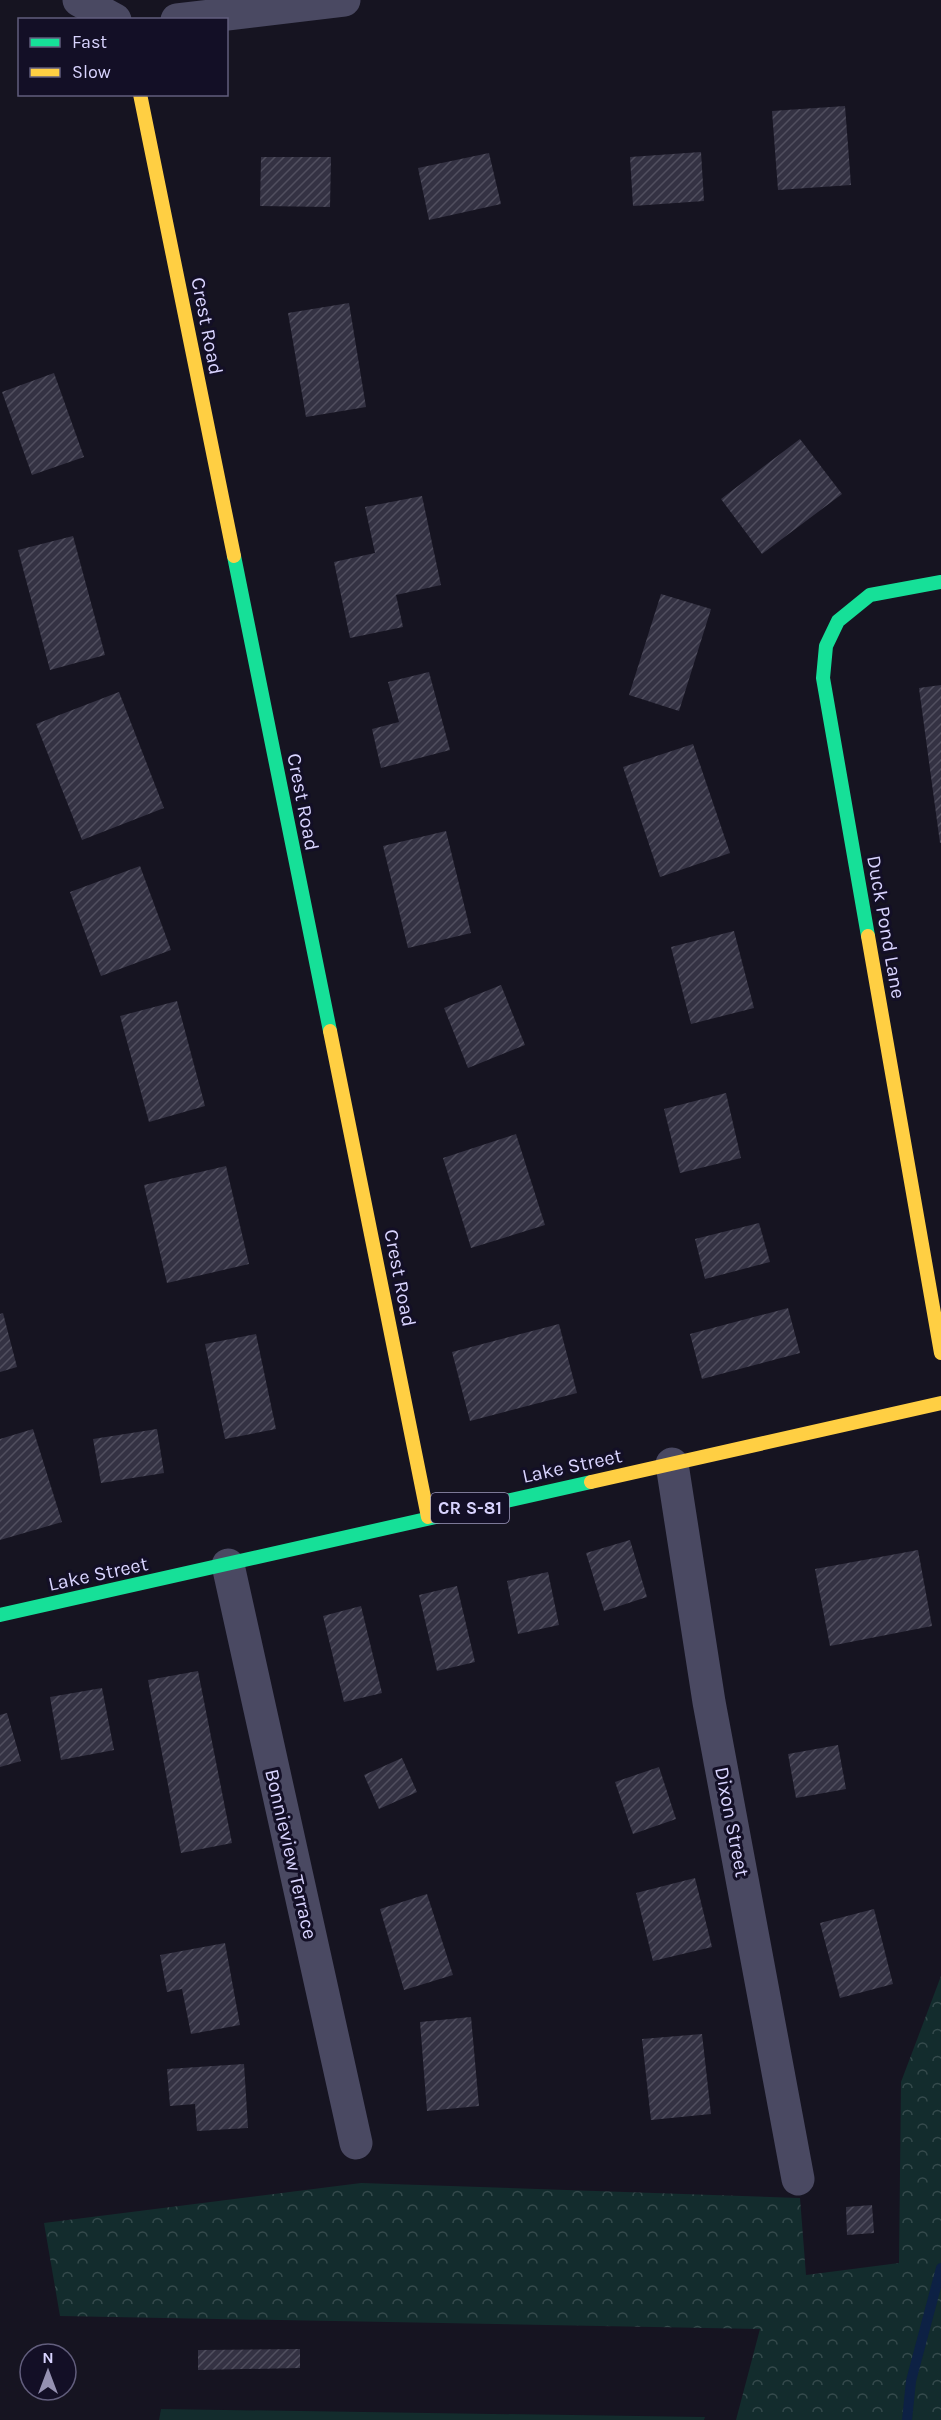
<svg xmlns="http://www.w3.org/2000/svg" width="941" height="2420" font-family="Karla,sans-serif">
	<defs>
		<pattern id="forest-crowns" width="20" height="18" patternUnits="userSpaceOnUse" patternTransform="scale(1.5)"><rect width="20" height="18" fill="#132c2d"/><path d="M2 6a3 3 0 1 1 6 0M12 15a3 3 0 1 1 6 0" fill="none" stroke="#354a4c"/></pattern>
		<pattern id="building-hatch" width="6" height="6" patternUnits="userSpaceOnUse" patternTransform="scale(1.5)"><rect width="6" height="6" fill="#343243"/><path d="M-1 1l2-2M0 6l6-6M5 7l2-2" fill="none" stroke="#514f5f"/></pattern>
	</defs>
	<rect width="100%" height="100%" fill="#161421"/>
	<path fill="url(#forest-crowns)" d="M941,1976V2420H736L760,2329L60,2316L44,2223L361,2183L800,2198L806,2275L899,2263L901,2082Z"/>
	<path fill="#132c2d" d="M161,2409L705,2417L704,2420H159Z"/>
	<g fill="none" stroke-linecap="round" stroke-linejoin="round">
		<path stroke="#0d2144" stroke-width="10" d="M907,2420L911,2381L941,2268"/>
	</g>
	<path fill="url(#building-hatch)" d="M845,106L851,185L778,190L772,111Z
		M701,152L704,201L633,206L630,157Z
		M489,153L501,204L429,220L418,168Z
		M261,157H331L330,207L260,206Z
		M349,303L366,407L306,417L288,313Z
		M54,373L84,457L32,475L2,392Z
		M800,439L842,494L762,554L721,499Z
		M422,496L441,585L396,595L403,627L350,638L334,562L375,553L365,507Z
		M73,536L105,655L50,670L18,550Z
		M661,594L711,609L679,711L629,695Z
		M429,672L450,750L381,768L372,729L399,722L388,682Z
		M941,685V843H940L919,688Z
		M119,692L164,808L82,840L36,724Z
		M693,744L730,853L660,877L623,767Z
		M446,831L471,933L408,948L383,846Z
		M140,866L171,950L101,976L70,892Z
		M734,931L754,1008L691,1024L671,947Z
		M501,985L525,1045L468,1068L444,1008Z
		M177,1001L205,1106L149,1122L120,1016Z
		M726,1093L741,1158L680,1173L664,1109Z
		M516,1134L545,1225L471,1248L443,1158Z
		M226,1166L249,1264L167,1283L144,1185Z
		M759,1223L770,1262L705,1279L695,1239Z
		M788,1308L800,1353L702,1379L690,1334Z
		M3,1313L17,1367L0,1372V1314Z
		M559,1324L577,1393L470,1421L452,1352Z
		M256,1334L276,1429L225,1439L205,1344Z
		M33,1429L62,1522L0,1540V1439Z
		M157,1429L164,1473L101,1483L93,1439Z
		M630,1540L647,1597L604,1611L586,1553Z
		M918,1550L932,1626L830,1646L815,1569Z
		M548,1572L559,1625L518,1634L507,1581Z
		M457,1586L475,1662L437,1671L419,1595Z
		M361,1606L382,1693L344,1702L323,1616Z
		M198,1671L232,1843L181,1853L148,1680Z
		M102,1688L114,1750L61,1760L50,1697Z
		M7,1713L21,1761L0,1767V1715Z
		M838,1745L846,1789L796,1798L788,1754Z
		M402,1758L417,1792L379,1809L364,1775Z
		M659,1767L676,1819L633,1834L615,1782Z
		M695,1878L712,1947L653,1961L636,1893Z
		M427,1894L453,1975L404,1990L380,1909Z
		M874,1909L893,1984L840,1998L820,1923Z
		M225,1943L240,2025L191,2034L182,1989L167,1992L160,1955Z
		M471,2017L479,2106L427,2111L420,2022Z
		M702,2034L711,2114L651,2120L642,2039Z
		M244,2064L248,2128L197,2131L195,2104L170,2106L167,2069Z
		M872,2205L874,2233L847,2235L846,2207Z
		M300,2349V2368L198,2370V2350Z"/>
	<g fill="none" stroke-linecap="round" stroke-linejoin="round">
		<path stroke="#4a4962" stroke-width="33" d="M79,0L115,20
			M177,20L344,0
			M672,1464L709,1702L798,2179
			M228,1565L356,2143"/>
		<path stroke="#16e098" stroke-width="14" d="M234,556L330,1031
			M868,936L823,678L826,646L838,621L870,595L941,582
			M0,1615L591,1482"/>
		<path stroke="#ffcf43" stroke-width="14" d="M140,94L234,556
			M868,936L941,1353
			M330,1031L428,1517
			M591,1482L941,1403"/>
	</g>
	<g text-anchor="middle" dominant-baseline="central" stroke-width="6" stroke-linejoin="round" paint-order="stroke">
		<rect fill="#130f26" stroke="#9e99be" stroke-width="1.5" x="431" y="1493" width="78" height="30" rx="4.5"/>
		<g font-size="18" font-weight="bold" fill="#d9d4ff">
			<text x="470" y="1508">CR S-81</text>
		</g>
		<g font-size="20" fill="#d9d4ff" stroke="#130f26">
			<text transform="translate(207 326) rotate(79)">Crest Road</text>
			<text transform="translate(303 802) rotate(79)">Crest Road</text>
			<text transform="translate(886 927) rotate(80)">Duck Pond Lane</text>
			<text transform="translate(400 1278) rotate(79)">Crest Road</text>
			<text transform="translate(572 1466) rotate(-12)">Lake Street</text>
			<text transform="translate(98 1574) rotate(-12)">Lake Street</text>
			<text transform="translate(732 1822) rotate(79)">Dixon Street</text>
			<text transform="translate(291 1854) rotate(77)">Bonnieview Terrace</text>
		</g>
	</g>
	<rect x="18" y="18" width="210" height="78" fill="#130f26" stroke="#625e7d" stroke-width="1.5"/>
	<rect x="30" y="38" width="30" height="9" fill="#16e098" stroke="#625e7d" stroke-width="1.5"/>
	<text x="72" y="48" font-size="18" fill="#d9d4ff">Fast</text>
	<rect x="30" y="68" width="30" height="9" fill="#ffcf43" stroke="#625e7d" stroke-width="1.5"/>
	<text x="72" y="78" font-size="18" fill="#d9d4ff">Slow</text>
	<g transform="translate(48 2372)"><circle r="28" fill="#130f26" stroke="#625e7d" stroke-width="1.5"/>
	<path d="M0-4.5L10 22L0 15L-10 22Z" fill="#9591b1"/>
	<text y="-9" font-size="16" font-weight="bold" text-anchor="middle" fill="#d9d4ff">N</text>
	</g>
</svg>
